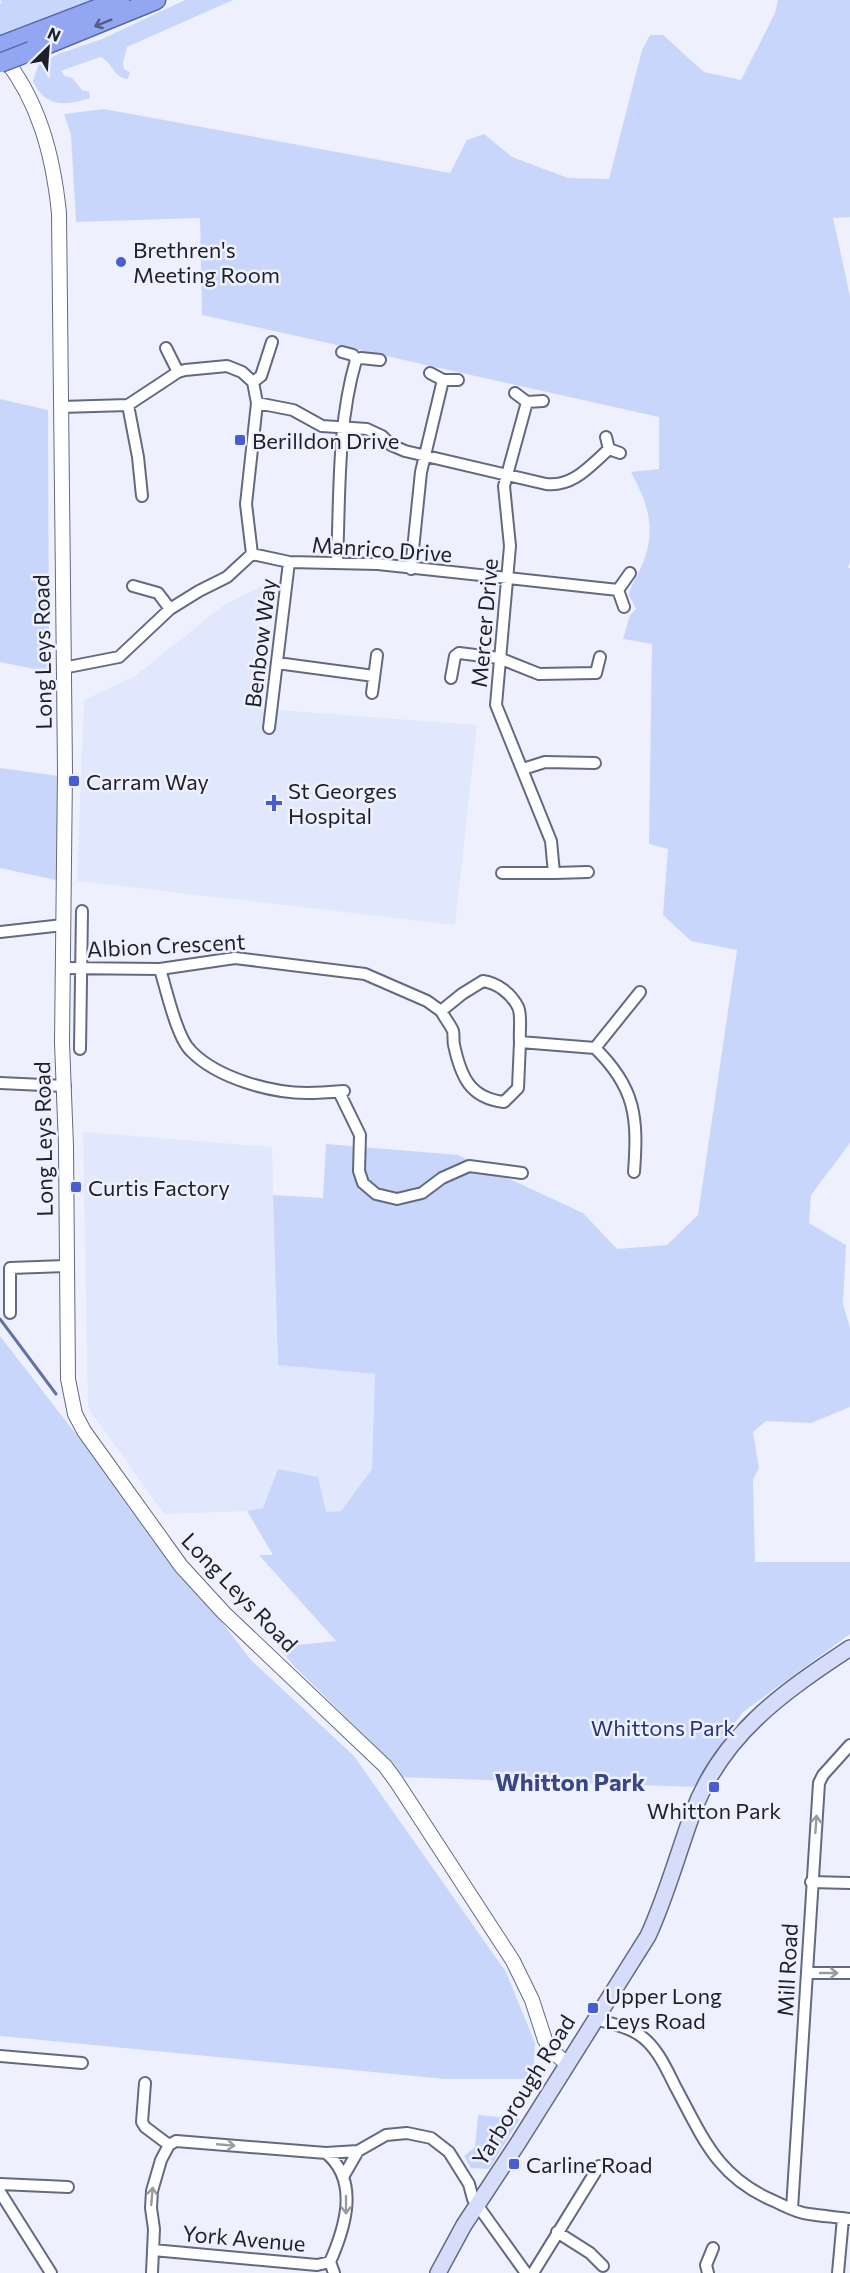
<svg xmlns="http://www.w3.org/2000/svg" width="850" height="2273" font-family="Commissioner,sans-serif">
	<rect width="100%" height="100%" fill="#eef1fd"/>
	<path fill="#e1e8fe" d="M267,583L250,708L477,725L455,925L77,881L84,700L135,676L224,605Z
		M83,1132L272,1147L278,1365L376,1374L372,1469L341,1511L325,1512L262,1508L247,1511L164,1514L88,1408Z"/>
	<path fill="#c9d6fb" d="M0,0H91L0,36V4L2,2Z
		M185,0H233L127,47L123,63L124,69L130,72L128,79C113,78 113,62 100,57L61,71L65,76L72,78L82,90L89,92L90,98C66,106 45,108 33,81L39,63L61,53L102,39Z
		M778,0H850V217L833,218L850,296V561L848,568H850V1143L811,1195L809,1223L846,1245L843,1304L850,1328V1407L811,1423L766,1421L753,1432L759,1468L753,1480L755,1562H850V1634L743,1712L727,1734L698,1787L395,1777L371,1742L294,1666L278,1647L336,1641L259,1555H273L247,1511L263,1508L278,1469L318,1477L326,1512L341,1511L372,1469L375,1374L278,1365L273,1195L323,1198L326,1144L458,1155L583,1213L617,1249L667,1245L698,1215L737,950L691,941L663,915L668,849L649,844L652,644L623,639L630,615L636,609L629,595C631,584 638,575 642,565C657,531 648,503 631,472L659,469V417L202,315L200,218L76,222L71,135L64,114L104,109L450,173L467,140L484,134L512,157L568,178L609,179L642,50L650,35H663L704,72L741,80L775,13Z
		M0,399L48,410L49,672L0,662Z
		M0,768L59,776L56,880L0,868Z
		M0,1336L251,1660L354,1756L506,1972L535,2043L533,2079H445L0,2036Z
		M478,2115L520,2119L489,2169L471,2168L464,2156L475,2147Z"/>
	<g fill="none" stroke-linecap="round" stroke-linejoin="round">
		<path stroke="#6371a3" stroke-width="3" d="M0,1319L56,1394"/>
		<defs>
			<path id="minor" d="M166,348L178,372
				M342,352L353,355L356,360
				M356,360L361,358L380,360
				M430,373L443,380H458
				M253,382L261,376L272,342
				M515,393L527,402L543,401
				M527,402L504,486L510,546L496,705L551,841L554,873L588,872
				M257,403L293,410L322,426L367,429L382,436L391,445L405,451L546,484C573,487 590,466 609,449
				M128,405L138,457L142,496
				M61,407L128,405L178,372L185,370L227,366L242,372L253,382L257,403L246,504L252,554L227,577L199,591L170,609L119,657L63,668
				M606,437L609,449L620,453
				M252,554L289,562L378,564L618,590
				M337,562C340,495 337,425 356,360
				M411,569L421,472L443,380
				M133,586L158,593L170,609
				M624,607L618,590L630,573
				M277,663L374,676
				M451,678L455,656L459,653L499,658L539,674L596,673L600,657
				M372,693L377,655
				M269,728L289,562
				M523,769L545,762L595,763
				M502,873H554
				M0,932L63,925
				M63,968L160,969L235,958L365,974L427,1001L441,1011L462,994L483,981C497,983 511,993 518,1007C522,1015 519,1032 520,1042L595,1048L640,992
				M160,969C166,989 177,1038 191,1051C217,1078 271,1093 307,1093C320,1093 332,1092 344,1091
				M441,1011C444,1017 450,1024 453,1031C454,1035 453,1040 454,1045C461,1077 470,1098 504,1102L518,1088L520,1042
				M595,1048C636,1088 638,1118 634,1172
				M80,1049L82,911
				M0,1083L65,1086
				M339,1092L360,1135L359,1171L363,1183L376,1194L397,1199L422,1193L442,1178L469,1166L522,1173
				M10,1313V1268L66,1266
				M811,1882L850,1883
				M808,1973H850
				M595,2019C609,2023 626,2026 638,2034C656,2045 666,2068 675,2086C703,2138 717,2177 774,2201C785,2206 797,2213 809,2214C822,2216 836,2217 850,2219
				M0,2056L82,2063
				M145,2083L142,2122L145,2127L169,2145
				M169,2145L176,2141L326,2153L358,2151
				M326,2153C360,2181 345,2228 330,2262
				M343,2177L358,2151L386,2135L407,2133L431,2138L449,2152L469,2184L473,2199L526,2273
				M0,2184L68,2187
				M0,2192L51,2273
				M792,2209L819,1783L823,1775L850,1745
				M557,2232L590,2253L603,2266
				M153,2250L317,2265L330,2262
				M330,2262L334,2273
				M152,2273L154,2229L151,2208L152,2191L161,2160L169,2145
				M533,2273L599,2166
				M708,2273L706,2265L713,2248
				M838,2273L843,2218"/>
			<path id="tertiary" d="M1,54C39,100 53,155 59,213L65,771L62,1043L66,1146L68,1379L75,1414L84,1431L181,1566L224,1613L385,1766L396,1781L513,1961L532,2000L545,2040L551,2050L567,2064"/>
			<path id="secondary" d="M438,2273L464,2225L518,2143L648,1936C666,1897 677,1856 692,1815C721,1735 782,1693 850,1648"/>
			<path id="trunk" d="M0,46L120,0
				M31,51L156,0"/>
		</defs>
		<use href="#minor" stroke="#626a83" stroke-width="14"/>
		<use href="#tertiary" stroke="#626a83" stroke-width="16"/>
		<use href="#secondary" stroke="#626a83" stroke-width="18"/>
		<use href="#trunk" stroke="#5768aa" stroke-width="21"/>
		<use href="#minor" stroke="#fff" stroke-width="10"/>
		<use href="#tertiary" stroke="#fff" stroke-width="14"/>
		<use href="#secondary" stroke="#d6ddfa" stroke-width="15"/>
		<use href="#trunk" stroke="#92a6f2" stroke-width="18"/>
		<defs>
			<path id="trunk-bridge" d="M0,63L31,51"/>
		</defs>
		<use href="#trunk-bridge" stroke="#5768aa" stroke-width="21" stroke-linecap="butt"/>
		<use href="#trunk-bridge" stroke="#92a6f2" stroke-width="18"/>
	</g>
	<defs><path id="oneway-shaft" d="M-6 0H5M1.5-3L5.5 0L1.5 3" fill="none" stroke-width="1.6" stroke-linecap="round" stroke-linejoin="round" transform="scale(1.5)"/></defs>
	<use stroke="#525c84" href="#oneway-shaft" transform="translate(103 23) rotate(158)"/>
	<g stroke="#999b9f">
		<use href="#oneway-shaft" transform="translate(816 1824) rotate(-86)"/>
		<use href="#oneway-shaft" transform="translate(829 1973)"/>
		<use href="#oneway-shaft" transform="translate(226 2145) rotate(5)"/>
		<use href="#oneway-shaft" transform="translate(152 2196) rotate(-85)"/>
		<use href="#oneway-shaft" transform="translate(346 2205) rotate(90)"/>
	</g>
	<g fill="#485dd1" stroke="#eef1fd" stroke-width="2">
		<circle cx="121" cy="262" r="6"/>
		<rect x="234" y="434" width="12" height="12" rx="3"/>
		<rect x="68" y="775" width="12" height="12" rx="3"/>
		<path d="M271 794h6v6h6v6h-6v6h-6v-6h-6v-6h6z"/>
		<rect x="70" y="1181" width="12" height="12" rx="3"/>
		<rect x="708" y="1781" width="12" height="12" rx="3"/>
		<rect x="587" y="2002" width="12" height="12" rx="3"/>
		<rect x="508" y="2158" width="12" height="12" rx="3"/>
	</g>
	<g text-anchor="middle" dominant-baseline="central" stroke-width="5" stroke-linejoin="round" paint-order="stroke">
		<g font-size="22" fill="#1d202a" stroke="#eef1fd" text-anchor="start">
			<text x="133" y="249">Brethren's<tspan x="133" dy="25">Meeting Room</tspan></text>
			<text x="252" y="440">Berilldon Drive</text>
			<text x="86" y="781">Carram Way</text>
			<text x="288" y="790">St Georges<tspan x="288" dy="25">Hospital</tspan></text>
			<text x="88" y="1187">Curtis Factory</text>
			<text x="714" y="1810" text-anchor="middle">Whitton Park</text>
			<text x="605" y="1995">Upper Long<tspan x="605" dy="25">Leys Road</tspan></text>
			<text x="526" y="2164">Carline Road</text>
		</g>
		<g font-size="22" fill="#1d202a" stroke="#eef1fd">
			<text transform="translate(382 549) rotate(4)">Manrico Drive</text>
			<text transform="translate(484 623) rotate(-85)">Mercer Drive</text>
			<text transform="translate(260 643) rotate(-83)">Benbow Way</text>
			<text transform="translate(42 652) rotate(-91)">Long Leys Road</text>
			<text transform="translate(166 945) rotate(-3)">Albion Crescent</text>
			<text transform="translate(43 1139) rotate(-91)">Long Leys Road</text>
			<text transform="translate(240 1592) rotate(46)">Long Leys Road</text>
			<text transform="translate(787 1970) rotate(-87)">Mill Road</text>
			<text transform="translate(523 2090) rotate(-58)">Yarborough Road</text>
			<text transform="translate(244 2238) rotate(5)">York Avenue</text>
		</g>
		<g font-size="22" fill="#263381" stroke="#eef1fd">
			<text x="663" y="1727">Whittons Park</text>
		</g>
		<g font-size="24" font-weight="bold" fill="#394782" stroke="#eef1fd">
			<text x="570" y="1781">Whitton Park</text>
		</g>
	</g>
	<g transform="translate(48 48) rotate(25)" stroke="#eef1fd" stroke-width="4.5" paint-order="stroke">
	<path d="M0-4.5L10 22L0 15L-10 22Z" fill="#1d202a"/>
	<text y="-9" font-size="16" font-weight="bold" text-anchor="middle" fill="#1d202a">N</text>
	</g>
</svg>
